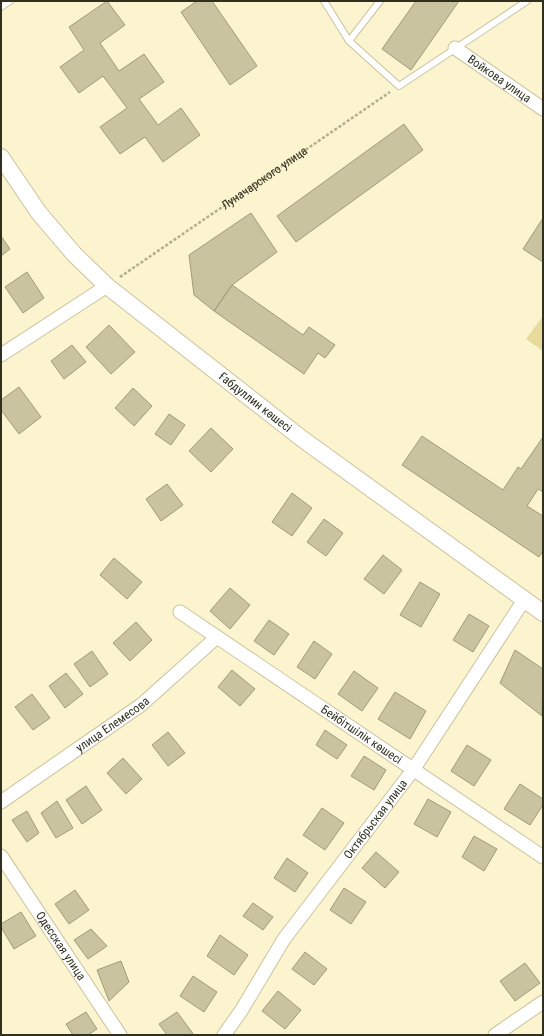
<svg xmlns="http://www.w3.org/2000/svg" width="544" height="1036" font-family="'Roboto Condensed',sans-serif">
	<rect width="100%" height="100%" fill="#fbf4ce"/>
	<path fill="#e7da9b" d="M543,316V351L526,339Z"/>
	<path fill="#cac39f" stroke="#a29b78" d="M107,1L125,25L100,43L119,71L144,54L164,82L139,99L158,125L181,108L200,135L163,162L145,137L120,154L100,127L127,108L103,76L79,93L60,67L84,50L69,27Z
		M197,1H212L257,66L230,85L181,12Z
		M416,1H459L411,70L382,49Z
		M404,124L423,150L296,242L277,216Z
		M251,213L277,252L232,285L214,311L194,295L189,255Z
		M543,218V262L523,249Z
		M1,236L10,249L1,256Z
		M27,272L44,298L23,313L5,287Z
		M232,285L303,335L309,327L335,345L325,358L318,353L304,374L214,311Z
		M109,325L135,352L111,374L86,347Z
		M72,345L86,362L64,379L51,361Z
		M19,387L41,417L19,434L1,410V400Z
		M133,388L152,406L134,426L115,408Z
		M169,414L185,425L171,445L155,434Z
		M211,428L233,449L211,472L189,451Z
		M422,436L503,490L518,467L521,469L543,437V492L538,489L527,506L543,516V551L539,557L402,465Z
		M167,484L183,505L161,521L146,499Z
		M292,493L312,508L292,536L272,522Z
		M324,519L343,533L326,556L307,542Z
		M383,555L402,570L384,594L364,579Z
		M114,558L142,582L127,599L100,575Z
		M420,582L440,594L421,627L400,615Z
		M230,588L250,605L230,629L210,611Z
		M469,614L489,626L473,652L453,640Z
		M269,620L289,634L274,655L254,641Z
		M136,622L152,640L130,661L113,643Z
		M314,641L332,654L315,679L297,667Z
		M515,650L543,669L542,716L500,683Z
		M92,651L108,674L90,687L74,664Z
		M232,670L255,689L240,706L218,687Z
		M354,671L378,688L362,711L338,694Z
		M66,673L83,694L65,708L49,686Z
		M395,692L426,711L410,739L378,719Z
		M32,694L50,718L33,730L15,707Z
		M325,730L347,745L337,759L316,745Z
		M168,732L185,753L168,766L152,745Z
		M467,745L491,760L474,786L451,771Z
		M364,756L386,770L374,790L351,776Z
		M123,758L142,779L126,794L107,773Z
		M520,784L543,799V805L530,825L504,809Z
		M86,786L102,810L82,824L66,800Z
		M428,799L451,812L437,837L414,824Z
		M57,801L73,828L56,838L41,813Z
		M322,808L344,823L325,850L303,835Z
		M27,811L39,833L27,842L12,820Z
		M474,836L497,849L484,871L462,857Z
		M376,852L399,872L385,888L362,868Z
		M287,858L308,873L295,892L274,878Z
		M344,888L366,902L351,924L330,910Z
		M75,890L89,910L69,924L55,904Z
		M253,903L273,917L263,930L243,916Z
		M21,912L36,936L14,949L1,927V924Z
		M91,929L107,946L88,959L74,940Z
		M220,935L248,955L234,975L207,956Z
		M305,952L327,969L314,985L292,969Z
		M121,961L129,982L109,1001L97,970Z
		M525,963L540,983L515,1001L500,981Z
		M193,976L217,992L204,1012L180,996Z
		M278,991L301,1010L285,1029L262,1011Z
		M86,1012L97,1029L88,1035H73L66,1024Z
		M177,1012L194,1035H167L159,1024Z"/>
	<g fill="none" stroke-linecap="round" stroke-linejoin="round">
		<defs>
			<path id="service" d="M324,1L349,41L399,86L527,1
				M1,7L10,1
				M349,41L380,1"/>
			<g id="minor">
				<path id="s2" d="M455,48L543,109"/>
				<path d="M1,355L107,286"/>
				<path id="s3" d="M180,612L543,857"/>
				<path id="s4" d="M1,802L141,705L217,637"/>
				<path id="s5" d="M1,856L120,1035"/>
				<path id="s6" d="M224,1035L241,1011L284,939L413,770L524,600"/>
				<path d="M495,1035L543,1002"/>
			</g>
			<g id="tertiary">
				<path id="s7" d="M1,157L39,213L74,254L107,286L301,438L543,613"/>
			</g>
		</defs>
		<use href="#service" stroke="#cac39f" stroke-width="8"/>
		<use href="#minor" stroke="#cac39f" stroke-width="15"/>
		<use href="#tertiary" stroke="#cac39f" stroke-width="18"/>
		<path stroke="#b2ad8f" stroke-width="2.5" stroke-dasharray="3 2" stroke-linecap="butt" id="s1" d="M120,277L390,92"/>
		<use href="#service" stroke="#fff" stroke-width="6"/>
		<use href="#minor" stroke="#fff" stroke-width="13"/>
		<use href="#tertiary" stroke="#fff" stroke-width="16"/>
	</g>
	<g text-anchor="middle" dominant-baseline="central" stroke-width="3" stroke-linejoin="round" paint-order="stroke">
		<g font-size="12" fill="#312f20" stroke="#fbf4ce">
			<text stroke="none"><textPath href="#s2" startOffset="54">Войкова улица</textPath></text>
			<text stroke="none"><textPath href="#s1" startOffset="175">Луначарского улица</textPath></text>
			<text stroke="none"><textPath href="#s7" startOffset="356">Ғабдуллин көшесі</textPath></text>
			<text stroke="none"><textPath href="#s4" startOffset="136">улица Елемесова</textPath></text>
			<text stroke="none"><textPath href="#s3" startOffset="219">Бейбітшілік көшесі</textPath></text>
			<text stroke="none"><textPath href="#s6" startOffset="264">Октябрьская улица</textPath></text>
			<text stroke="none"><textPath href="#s5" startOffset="108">Одесская улица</textPath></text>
		</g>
	</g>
	<rect width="544" height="1036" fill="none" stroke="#312f20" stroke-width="4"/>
</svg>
